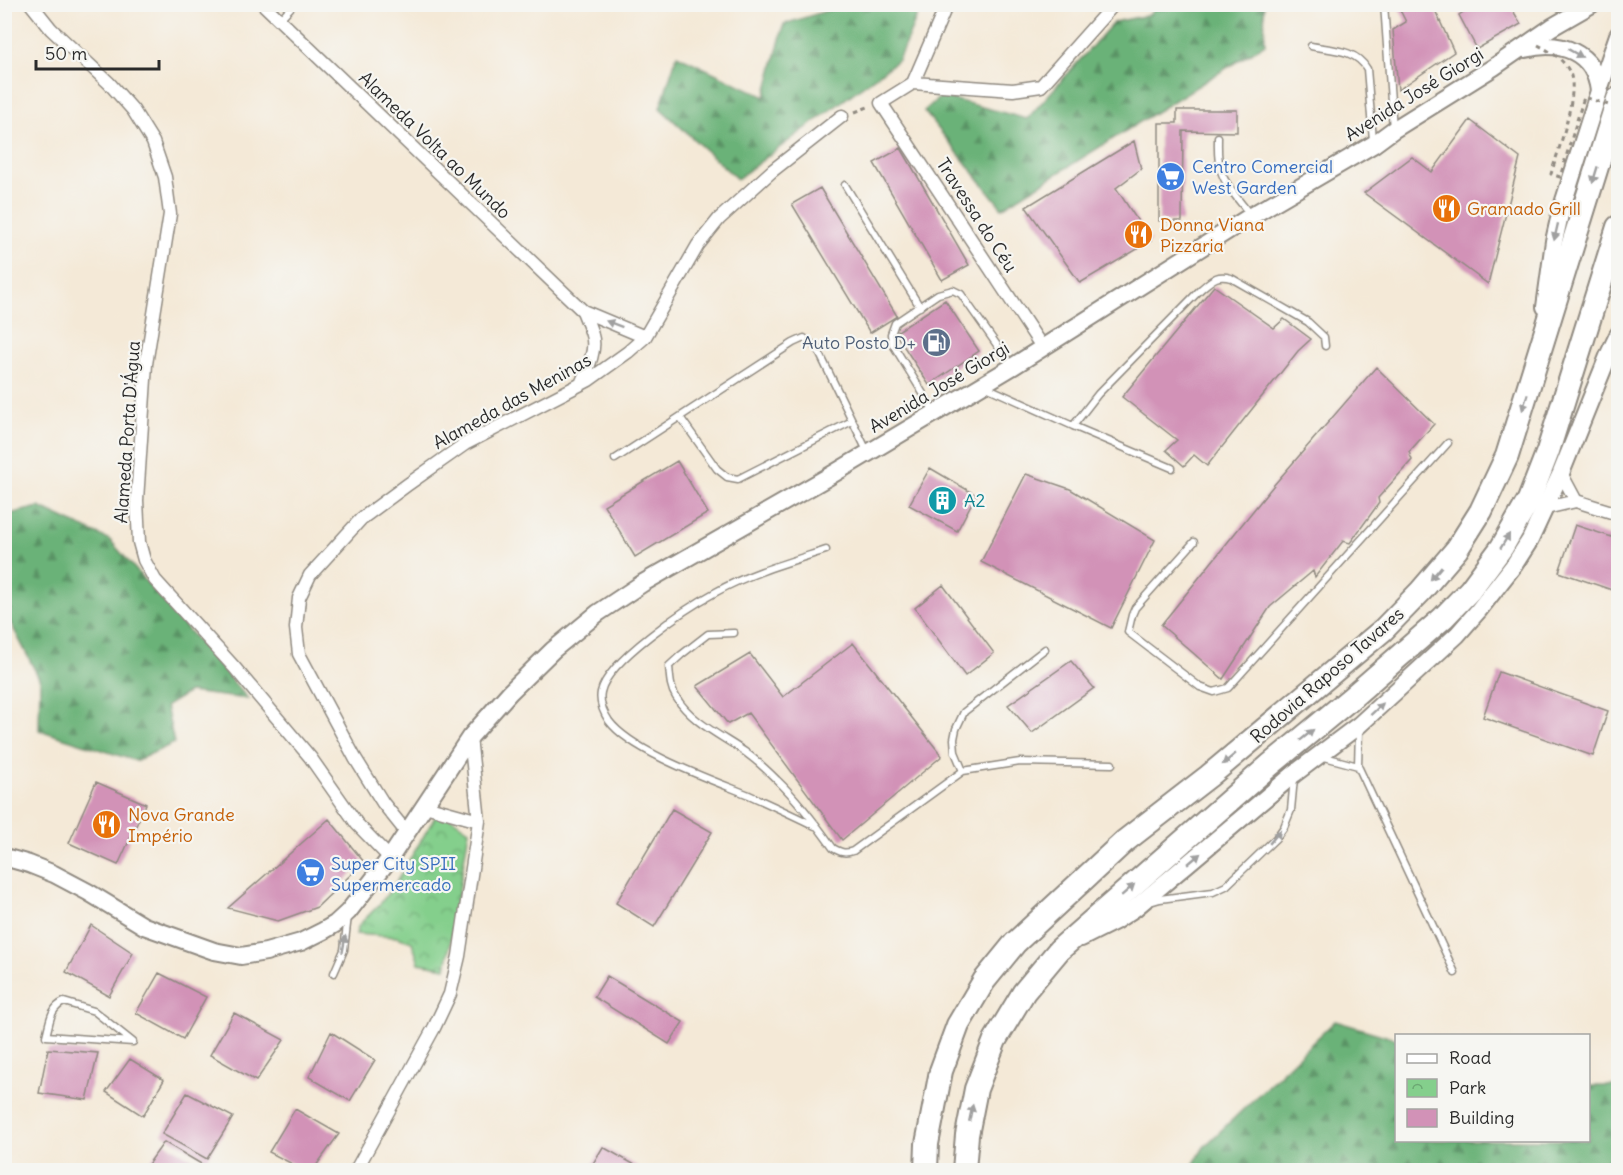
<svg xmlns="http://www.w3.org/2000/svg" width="1623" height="1175" font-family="Delius,sans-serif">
	<defs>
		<pattern id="forest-firs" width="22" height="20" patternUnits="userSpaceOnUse" patternTransform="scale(1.5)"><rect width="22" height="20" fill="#6bb278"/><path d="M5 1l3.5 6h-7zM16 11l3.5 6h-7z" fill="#589163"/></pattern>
		<pattern id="park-crowns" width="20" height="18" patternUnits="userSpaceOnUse" patternTransform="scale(1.5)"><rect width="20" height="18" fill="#84cf8c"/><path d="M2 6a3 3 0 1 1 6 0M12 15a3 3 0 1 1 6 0" fill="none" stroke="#6ca873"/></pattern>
	</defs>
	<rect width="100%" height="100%" fill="#f6f6f2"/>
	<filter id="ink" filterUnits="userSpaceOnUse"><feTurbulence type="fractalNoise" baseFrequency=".0167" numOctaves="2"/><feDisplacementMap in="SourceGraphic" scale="12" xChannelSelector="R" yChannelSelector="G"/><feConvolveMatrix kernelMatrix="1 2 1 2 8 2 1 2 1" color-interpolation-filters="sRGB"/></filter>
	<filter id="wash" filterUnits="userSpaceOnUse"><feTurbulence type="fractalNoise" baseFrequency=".008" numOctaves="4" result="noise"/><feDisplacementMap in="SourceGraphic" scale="24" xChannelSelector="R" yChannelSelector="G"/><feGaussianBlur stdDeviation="1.35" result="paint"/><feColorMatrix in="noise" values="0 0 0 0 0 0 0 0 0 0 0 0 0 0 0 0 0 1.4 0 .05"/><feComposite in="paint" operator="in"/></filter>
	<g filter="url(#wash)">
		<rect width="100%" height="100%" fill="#f4e9d7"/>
		<path fill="url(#forest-firs)" stroke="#4b6e52" stroke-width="1.5" d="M845,5H922L898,60L737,179L660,108L677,55L765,97L784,24Z
			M1158,5H1264L1265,44L1002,208L924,111L941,96L1027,119L1114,22L1149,15Z
			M39,507L110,540L248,699L189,692L166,706L174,743L136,761L39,730L40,680L5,612V515Z
			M1335,1021L1396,1039V1140H1588L1589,1086H1618V1170H1597L1580,1166L1579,1170H1190L1204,1147Z"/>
		<path fill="url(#park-crowns)" stroke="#587d5c" stroke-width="1.5" d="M444,813L469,830L446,968L419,963L412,942L397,937L356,934L359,925L380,904L397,881L435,817Z"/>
		<g id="blocks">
			<path fill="#d292b7" d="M1397,4H1447L1435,10L1454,52L1398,90L1393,30L1406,22Z
				M1475,4H1509L1521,24L1477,49L1459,15Z
				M1177,110H1237V132L1183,131L1182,221H1159V123H1177Z
				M1470,120L1520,158L1488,284L1364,193L1412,157L1432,172Z
				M1134,141L1141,169L1116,188L1151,241L1080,283L1026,207Z
				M901,148L969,265L942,280L874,163Z
				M820,188L897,316L870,333L792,204Z
				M1214,286L1274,328L1284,319L1311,339L1298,351L1207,466L1194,455L1184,466L1166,450L1177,440L1122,397Z
				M945,300L979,351L929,385L895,333Z
				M1376,367L1434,424L1409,452L1412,460L1378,498L1379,503L1350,543L1343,541L1315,577L1313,571L1270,607L1223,679L1161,625L1273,486Z
				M677,461L708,513L635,557L604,505Z
				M930,468L976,495L957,531L909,505Z
				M1026,474L1070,489L1155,540L1111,628L981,562Z
				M1575,525L1618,539V592L1559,572Z
				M943,585L994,653L965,676L915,608Z
				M853,643L942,756L842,840L748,713L728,724L697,686L750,654L783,697Z
				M1071,661L1094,688L1032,733L1008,705Z
				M1499,672L1608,711L1593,756L1483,717Z
				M96,782L146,804L118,865L69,843Z
				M672,809L712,832L654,927L616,903Z
				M329,819L364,862L317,907L278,921L228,908Z
				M91,925L133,953L109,996L66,972Z
				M159,973L206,997L183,1039L136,1013Z
				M607,976L683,1022L669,1044L594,997Z
				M234,1013L284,1040L256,1081L210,1055Z
				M331,1032L375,1060L350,1101L309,1077Z
				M48,1049L98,1053L87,1100L39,1093Z
				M130,1059L164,1080L143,1116L106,1092Z
				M187,1093L233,1117L207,1159L162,1134Z
				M295,1109L339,1134L313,1170H304L269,1152Z
				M164,1142L208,1168L206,1170H144Z
				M603,1147L644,1170H589Z"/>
		</g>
	</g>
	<g filter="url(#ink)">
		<use href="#blocks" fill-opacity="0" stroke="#908a81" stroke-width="1.5"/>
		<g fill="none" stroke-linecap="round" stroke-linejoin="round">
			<defs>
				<path id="service" d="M1384,4L1393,129
					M279,20L294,4
					M1311,46C1331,50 1356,49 1367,69L1373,140
					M1218,137C1218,148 1217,160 1221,171C1226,187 1241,202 1251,216
					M845,185L920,307
					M984,386L1073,426
					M935,413L892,343L891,334L895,323L938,294L953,290L961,294L1011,365
					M680,417L717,469L727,477L738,479L852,421
					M615,459L793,343L804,338L817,348L868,453
					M1172,468L1073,426L1098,394L1201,289C1212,280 1216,274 1231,278L1308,322L1324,337L1325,346
					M1194,542L1135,608L1132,615L1128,632L1200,687L1214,692L1228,688L1448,443
					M734,633L708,634L681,655L669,666C670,677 670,688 676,697C691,722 722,736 745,752C756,760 767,770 777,780C798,800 816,824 833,848C840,852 844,854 853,851L963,771L955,752L954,739L956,729L964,712L1045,649
					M1359,729L1358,766L1455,973
					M1321,756L1358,766
					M963,771L1020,762L1112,764
					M815,826C793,815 771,805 749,795C712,780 632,752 609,721C603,712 599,702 601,692C607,661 688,607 716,592C750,573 789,562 826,550
					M1150,902L1160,899L1213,892L1226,886L1276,838L1284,827L1291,810L1294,778
					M334,973L344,950L348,916
					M64,1002L94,1011L133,1042L46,1036C50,1022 50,1008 64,1002Z"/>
				<path id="minor" d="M31,4L51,29L109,83L133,110L153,142L165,177L170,214L146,364L137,500L139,542L144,560L155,580L234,667L310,757L357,824L390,858
					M263,4L583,311L645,337
					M947,4L913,83L881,103L1042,347
					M913,83L1013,90L1041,86L1114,4
					M581,384C587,370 597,350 592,335C590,327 586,319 583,311
					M1561,473L1576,501
					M1546,508L1576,501L1618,514
					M425,806L479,821
					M407,833L383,803L355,758L299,654L296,628L299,598L310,575L361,519L407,485L465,444L589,380L628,352L645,337L698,245L719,219L772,171L842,116
					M356,1170L434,1028L450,994L459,956L479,821L470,737"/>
				<path id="tertiary" d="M1525,49C1560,40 1594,51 1599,91L1561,210L1554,241L1545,307
					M1599,90L1618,35
					M4,857L29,864L54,874L88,892L144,926L214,951L241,956L266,952L301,942L323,931L335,924L348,912L390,858L470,737L510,692L553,650L598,613L643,583L828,477L1012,367L1251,216L1374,144L1393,130L1494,67L1552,27L1592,4
					M1081,938L1115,921L1135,908L1294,774L1359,725L1457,635L1478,611L1514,565L1530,540L1561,473L1609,354L1618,335"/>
				<path id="motorway" d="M926,1170L927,1144L941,1071L958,1025L984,981L1015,943L1125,841L1209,776L1383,630L1421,591L1457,549L1481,511L1507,456L1618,99
					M964,1170L967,1135L976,1089L995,1040L1024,992L1059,950L1270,765L1350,699L1443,618L1470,590L1502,547L1529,500L1548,451L1618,227"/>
			</defs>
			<use href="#service" stroke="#908a81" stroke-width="9"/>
			<use href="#minor" stroke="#908a81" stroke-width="15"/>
			<use href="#tertiary" stroke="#908a81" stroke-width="20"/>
			<use href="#motorway" stroke="#908a81" stroke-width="26"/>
			<path stroke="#908a81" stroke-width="3" stroke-dasharray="4.5 4.5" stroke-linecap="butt" d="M855,112L868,107"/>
			<use href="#service" stroke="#fff" stroke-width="6"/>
			<use href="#minor" stroke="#fff" stroke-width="12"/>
			<use href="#tertiary" stroke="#fff" stroke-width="16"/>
			<use href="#motorway" stroke="#fff" stroke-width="22"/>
			<path stroke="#908a81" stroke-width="3" stroke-dasharray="4.5 4.5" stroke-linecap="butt" d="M1538,45C1551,52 1564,59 1570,73C1579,94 1558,151 1551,174L1560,177L1584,97L1618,108"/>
		</g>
		<defs><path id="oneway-solid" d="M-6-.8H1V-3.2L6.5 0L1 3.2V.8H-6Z" transform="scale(1.5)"/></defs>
		<g fill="#a0a0a0">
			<use href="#oneway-solid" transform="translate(1575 53) rotate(29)"/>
			<use href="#oneway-solid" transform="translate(1595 175) rotate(107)"/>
			<use href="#oneway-solid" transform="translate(1556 232) rotate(103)"/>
			<use href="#oneway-solid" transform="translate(614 324) rotate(-159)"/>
			<use href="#oneway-solid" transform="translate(1525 402) rotate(108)"/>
			<use href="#oneway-solid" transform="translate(1505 541) rotate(-59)"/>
			<use href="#oneway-solid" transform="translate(1436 573) rotate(130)"/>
			<use href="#oneway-solid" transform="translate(1377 709) rotate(-43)"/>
			<use href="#oneway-solid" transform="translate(1307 735) rotate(-39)"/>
			<use href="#oneway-solid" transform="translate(1229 759) rotate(140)"/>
			<use href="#oneway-solid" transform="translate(1275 837) rotate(-50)"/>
			<use href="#oneway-solid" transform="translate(1194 859) rotate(-40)"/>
			<use href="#oneway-solid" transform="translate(1128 890) rotate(-41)"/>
			<use href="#oneway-solid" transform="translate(344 944) rotate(-80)"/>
			<use href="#oneway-solid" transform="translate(971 1113) rotate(-78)"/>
		</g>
	</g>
	<defs>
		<symbol id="supermarket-disc" viewBox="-11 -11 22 22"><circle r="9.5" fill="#3f7fe0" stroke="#f6f6f2"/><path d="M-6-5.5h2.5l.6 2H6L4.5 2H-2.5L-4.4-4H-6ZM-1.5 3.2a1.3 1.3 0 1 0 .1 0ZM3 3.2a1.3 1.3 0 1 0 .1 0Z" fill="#fff"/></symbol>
		<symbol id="restaurant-disc" viewBox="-11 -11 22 22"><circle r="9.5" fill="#e8710a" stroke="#f6f6f2"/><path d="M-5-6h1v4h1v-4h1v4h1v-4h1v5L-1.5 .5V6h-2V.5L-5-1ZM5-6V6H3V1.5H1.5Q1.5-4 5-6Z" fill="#fff"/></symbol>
		<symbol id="fuel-disc" viewBox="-11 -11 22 22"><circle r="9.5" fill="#5c6f8a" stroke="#f6f6f2"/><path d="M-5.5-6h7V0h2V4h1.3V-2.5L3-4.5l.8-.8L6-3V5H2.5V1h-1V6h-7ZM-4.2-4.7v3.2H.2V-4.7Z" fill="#fff"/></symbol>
		<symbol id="building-disc" viewBox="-11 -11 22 22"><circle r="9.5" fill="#0f9aa8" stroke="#f6f6f2"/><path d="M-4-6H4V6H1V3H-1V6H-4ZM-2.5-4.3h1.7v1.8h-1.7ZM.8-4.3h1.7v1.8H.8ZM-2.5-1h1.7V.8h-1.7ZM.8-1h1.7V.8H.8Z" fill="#fff"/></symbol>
	</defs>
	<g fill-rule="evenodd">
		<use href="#supermarket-disc" x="1154" y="160" width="33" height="33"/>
		<use href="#restaurant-disc" x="1430" y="192" width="33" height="33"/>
		<use href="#restaurant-disc" x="1122" y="218" width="33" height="33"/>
		<use href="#fuel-disc" x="920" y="326" width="33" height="33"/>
		<use href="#building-disc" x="926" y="484" width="33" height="33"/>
		<use href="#restaurant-disc" x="90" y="808" width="33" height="33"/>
		<use href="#supermarket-disc" x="294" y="856" width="33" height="33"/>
	</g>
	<g text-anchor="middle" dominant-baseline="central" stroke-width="4.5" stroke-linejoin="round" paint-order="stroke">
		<g font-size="18" fill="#2b2b2b" stroke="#f6f6f2">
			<text transform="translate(1414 94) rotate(-32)">Avenida José Giorgi</text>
			<text transform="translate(435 145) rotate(44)">Alameda Volta ao Mundo</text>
			<text transform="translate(977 215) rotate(57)">Travessa do Céu</text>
			<text transform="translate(939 387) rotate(-31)">Avenida José Giorgi</text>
			<text transform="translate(512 401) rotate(-29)">Alameda das Meninas</text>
			<text transform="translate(127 432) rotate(-86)">Alameda Porta D'Água</text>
			<text transform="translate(1327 675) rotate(-41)">Rodovia Raposo Tavares</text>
		</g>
		<g font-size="18" fill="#366cbe" stroke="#f6f6f2" text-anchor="start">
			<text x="1192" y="166">Centro Comercial<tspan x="1192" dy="21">West Garden</tspan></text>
			<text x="331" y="863">Super City SPII<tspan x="331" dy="21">Supermercado</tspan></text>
		</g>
		<g font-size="18" fill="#c56008" stroke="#f6f6f2" text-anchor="start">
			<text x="1467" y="208">Gramado Grill</text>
			<text x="1160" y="224">Donna Viana<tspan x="1160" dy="21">Pizzaria</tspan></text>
			<text x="128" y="814">Nova Grande<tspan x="128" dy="21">Império</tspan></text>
		</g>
		<g font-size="18" fill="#4e5e75" stroke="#f6f6f2" text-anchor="end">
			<text x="916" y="342">Auto Posto D+</text>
		</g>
		<g font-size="18" fill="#0d838f" stroke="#f6f6f2" text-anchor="start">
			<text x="964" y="500">A2</text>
		</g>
	</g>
	<rect width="1623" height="1175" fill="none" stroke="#f6f6f2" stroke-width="24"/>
	<rect x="1395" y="1034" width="195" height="108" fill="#f6f6f2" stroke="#a5a5a2" stroke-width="1.5"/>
	<rect x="1407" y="1054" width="30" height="9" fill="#ffffff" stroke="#a5a5a2" stroke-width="1.5"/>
	<text x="1449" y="1064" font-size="18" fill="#2b2b2b">Road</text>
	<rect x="1407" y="1079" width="30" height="18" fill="url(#park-crowns)" stroke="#a5a5a2" stroke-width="1.5"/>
	<text x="1449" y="1094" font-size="18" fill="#2b2b2b">Park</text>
	<rect x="1407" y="1109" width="30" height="18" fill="#d292b7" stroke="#a5a5a2" stroke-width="1.5"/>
	<text x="1449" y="1124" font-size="18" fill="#2b2b2b">Building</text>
	<path d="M36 60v9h123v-9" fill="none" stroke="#2b2b2b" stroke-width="3"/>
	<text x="45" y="60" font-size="18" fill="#2b2b2b" stroke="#f6f6f2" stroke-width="4.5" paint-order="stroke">50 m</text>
</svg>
